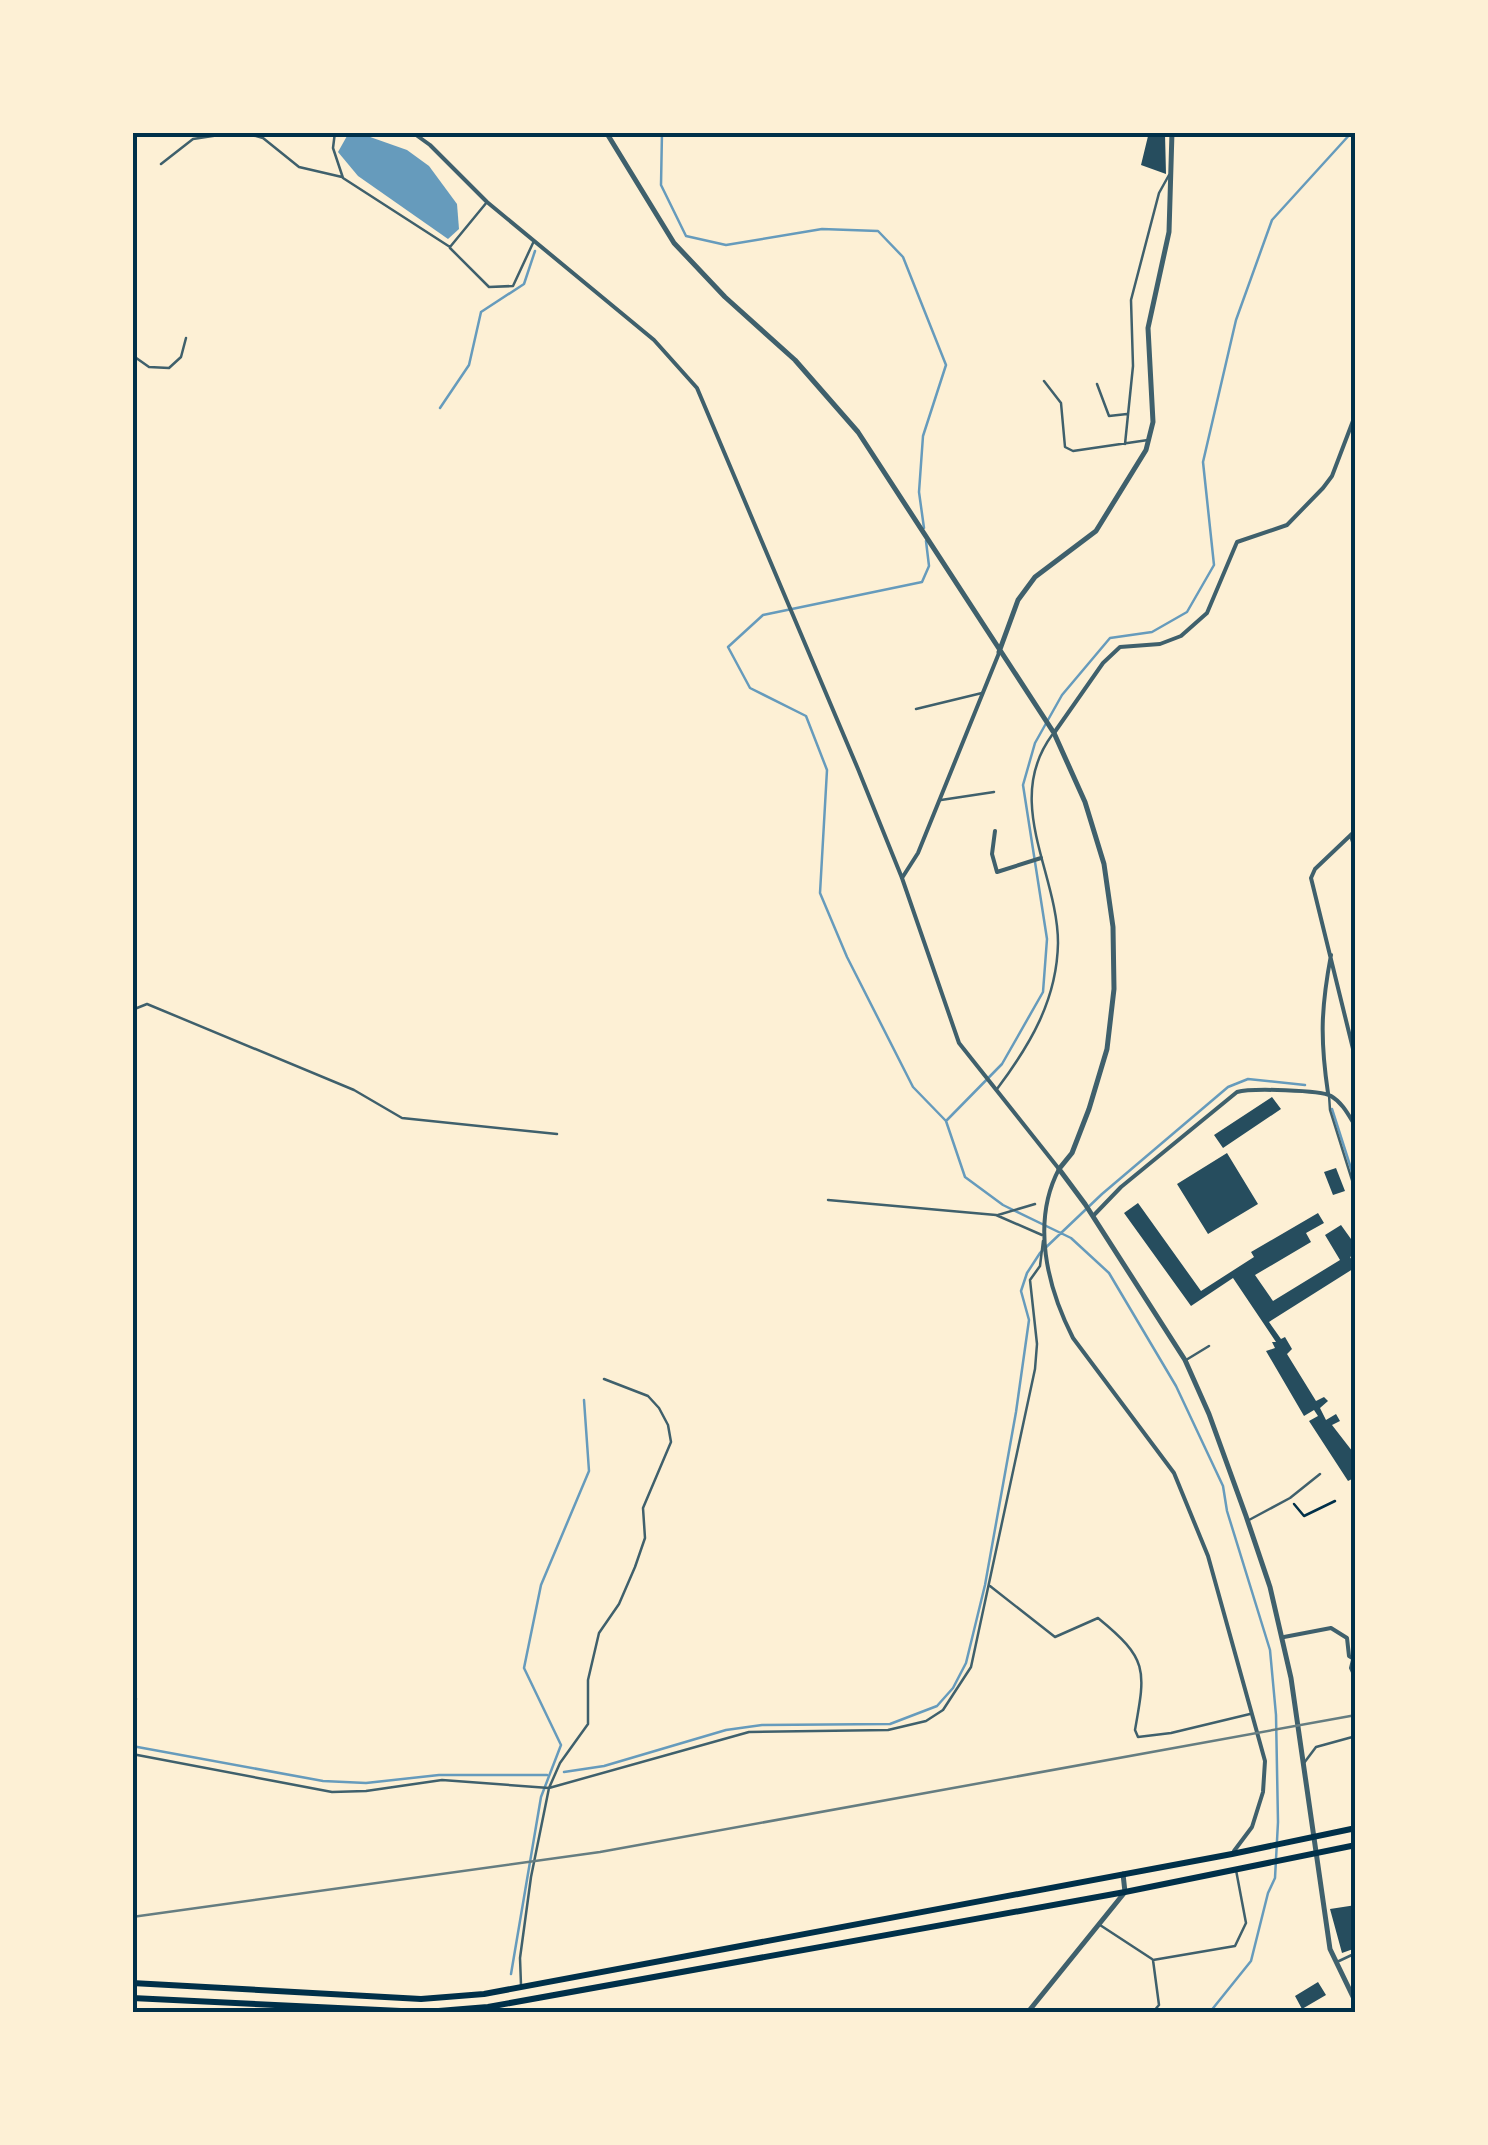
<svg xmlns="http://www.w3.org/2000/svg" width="1488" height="2145" font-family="Roboto,sans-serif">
	<rect width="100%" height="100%" fill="#fdf0d5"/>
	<path fill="#669bbc" d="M356,132L407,150L429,166L457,204L459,229L448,239L358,176L338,152L347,136Z"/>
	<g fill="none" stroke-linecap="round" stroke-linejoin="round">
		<path stroke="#669bbc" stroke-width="2.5" d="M662,132L661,185L686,236L726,245L822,229L878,231L903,257L946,365L923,436L919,492L924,528
			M440,408L469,365L481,312L524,284L535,251
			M926,541L929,566L922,582L763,615L728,647L750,688L806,716L827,770L820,893L847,957L913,1087L946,1121L965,1177L1003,1205L1071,1238L1109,1273L1176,1386L1223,1486L1227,1511L1270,1650L1276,1715L1278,1822L1275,1878L1268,1893L1251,1961L1210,2012
			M1332,1109L1356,1184
			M947,1120L1002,1064L1043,992L1047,939L1023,785L1035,743L1062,695L1110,638L1152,632L1187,612L1214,565L1203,462L1236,320L1272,220L1352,132
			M132,1746L323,1781L366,1783L439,1775H547
			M564,1772L604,1766L726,1730L762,1725L890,1724L937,1706L953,1688L966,1663L985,1585L1016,1412L1029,1320L1021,1291L1027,1273L1040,1253L1102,1194L1228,1087L1248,1079L1305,1085
			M511,1974L541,1797L561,1745L524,1668L541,1585L589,1471L584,1400"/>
	</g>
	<path fill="#264d5e" d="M1149,132L1165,134L1166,174L1141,165Z
		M1272,1097L1281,1109L1223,1148L1214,1135Z
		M1227,1153L1258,1204L1208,1234L1177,1184Z
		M1336,1168L1345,1191L1333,1195L1324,1172Z
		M1138,1203L1201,1291L1254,1257L1251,1252L1318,1213L1324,1223L1306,1233L1311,1242L1255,1275L1273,1301L1340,1260L1325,1235L1341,1225L1356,1246V1254L1350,1257L1356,1267L1269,1322L1281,1339L1285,1337L1292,1349L1287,1354L1316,1401L1324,1397L1328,1401L1320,1408L1326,1420L1336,1414L1340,1421L1332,1425L1356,1456V1477L1348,1481L1309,1421L1318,1416L1314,1410L1304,1416L1266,1351L1275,1348L1272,1342H1276L1233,1278L1191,1306L1124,1213Z
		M1356,1905V1948L1342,1953L1330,1909Z
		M1318,1982L1326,1995L1302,2009L1295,1996Z"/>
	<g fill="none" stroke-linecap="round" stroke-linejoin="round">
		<path stroke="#003049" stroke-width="2.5" d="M1294,1504L1304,1516L1335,1501"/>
		<path stroke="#3f606c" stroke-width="2.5" d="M241,132L263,138L299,167L342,177
			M335,132L333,148L343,178L450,247L487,202
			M161,164L193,139L239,132
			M450,248L489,287L513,286L533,243
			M132,355L149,367L169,368L181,357L186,338
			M1044,381L1061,403L1065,447L1073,451L1148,440
			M1097,384L1109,416L1127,414
			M1125,444L1133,366L1131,300L1159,193L1169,175
			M916,709L982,693
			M941,800L994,792
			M132,1010L147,1004L354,1090L402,1118L557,1134
			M997,1089C1030,1045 1057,1000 1058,943C1058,873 1003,802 1052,735
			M1329,1095L1330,1110L1356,1193
			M828,1200L996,1215L1042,1235
			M998,1215L1035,1204
			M1186,1360L1209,1346
			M1249,1520L1290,1498L1320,1474
			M990,1586L1055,1637L1098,1618C1148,1659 1146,1669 1135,1730L1138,1737L1171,1733L1250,1714
			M132,1701L136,1699
			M132,1754L332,1792L366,1791L442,1780L549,1788L749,1732L888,1730L926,1721L943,1710L971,1667L1035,1369L1037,1344L1030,1280L1040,1266L1043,1241
			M1304,1763L1316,1747L1356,1736
			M1100,1925L1152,1959
			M1339,1961L1356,1953
			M521,1985L520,1958L531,1877L549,1788L560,1763L588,1724V1680L599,1633L619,1604L635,1567L645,1538L643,1508L671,1442L668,1425L659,1408L648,1396L604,1379
			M1153,2012L1159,2005L1153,1960L1235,1946L1246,1923L1236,1870
			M1354,2012H1356"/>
		<path stroke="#3f606c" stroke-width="4" d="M412,132L430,145L487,202L654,340L697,388L858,769L902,878L959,1043L1059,1169C1031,1222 1047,1287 1073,1338L1174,1473L1208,1556L1265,1761L1263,1792L1252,1827L1234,1851
			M1054,733L1103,663L1120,647L1160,644L1181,636L1207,613L1237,542L1287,525L1323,488L1332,476L1356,413
			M1356,830L1315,869L1311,878L1356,1061
			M995,831L992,854L997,872L1041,858
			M1351,836L1356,851
			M902,878L918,853L999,653
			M1328,1093C1320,1039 1321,1008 1331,955
			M1094,1215L1121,1187L1237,1092C1251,1088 1321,1090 1331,1096C1343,1103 1349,1116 1356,1127
			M1284,1637L1331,1628L1347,1638L1349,1656L1354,1659
			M1353,1660L1351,1668L1356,1679"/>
		<path stroke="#3f606c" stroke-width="5" d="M606,132L674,243L725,297L795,360L858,432L1054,733L1085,802L1104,864L1113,927L1114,989L1107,1049L1089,1109L1072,1153L1059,1169L1085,1204L1185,1360L1209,1414L1246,1516L1270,1587L1291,1678L1330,1949L1356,2003
			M999,652L1018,600L1035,577L1096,531L1146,450L1153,422L1148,328L1169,232L1172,132
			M1028,2012L1125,1892L1123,1874"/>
		<path stroke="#003049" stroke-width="6" d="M132,1983L421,1999L484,1994L1232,1854L1356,1828
			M132,1998L422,2012
			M426,2012L488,2007L1125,1892L1356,1845"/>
		<path stroke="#657d81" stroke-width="2.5" d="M132,1917L600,1852L1356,1715"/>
	</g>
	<rect width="1488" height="2145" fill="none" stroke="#fdf0d5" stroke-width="270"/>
	<rect x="135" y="135" width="1218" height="1875" fill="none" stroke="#003049" stroke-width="4"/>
</svg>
